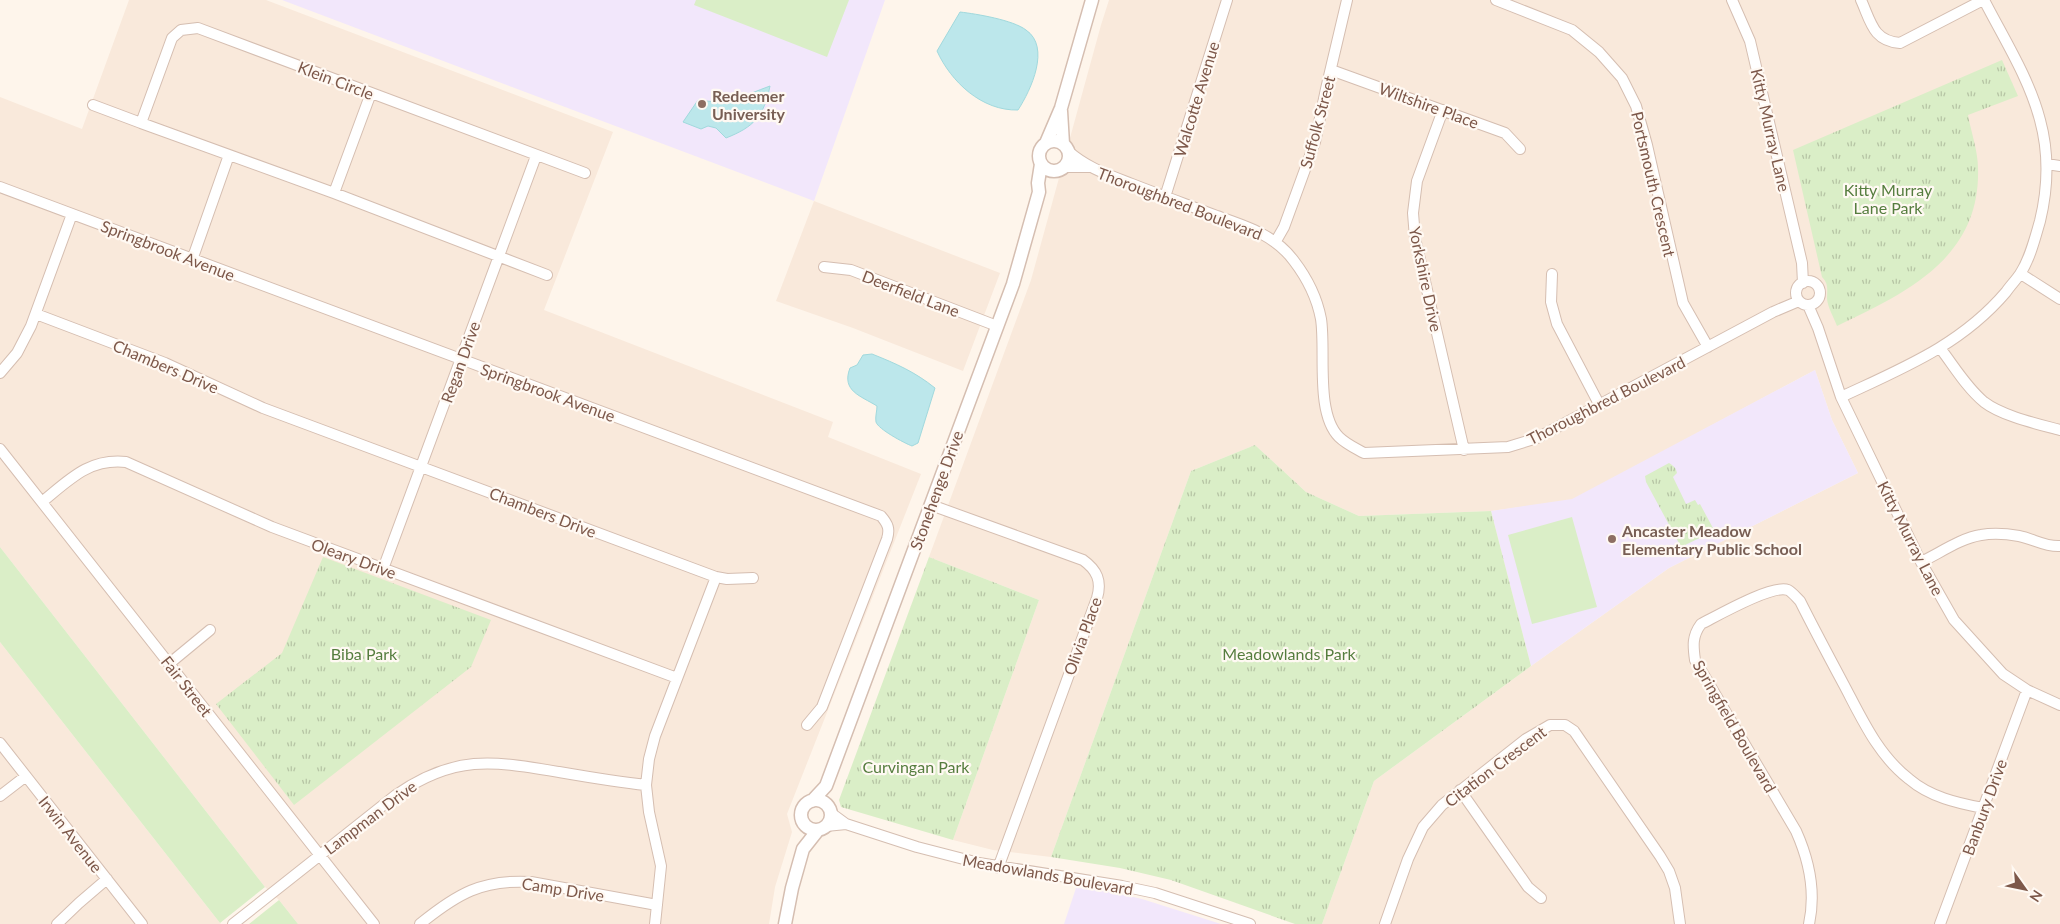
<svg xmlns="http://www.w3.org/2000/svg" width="2060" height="924" font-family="Lato,sans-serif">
	<defs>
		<pattern id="park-tufts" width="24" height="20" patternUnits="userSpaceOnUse" patternTransform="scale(1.25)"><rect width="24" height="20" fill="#daeec7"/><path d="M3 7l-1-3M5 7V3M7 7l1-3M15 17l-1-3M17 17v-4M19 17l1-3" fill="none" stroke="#b6c4a4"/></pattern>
	</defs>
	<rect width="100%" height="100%" fill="#fef5eb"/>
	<path fill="#f9e9db" d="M129,0H266L613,132L544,310L833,422L828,437L921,474L787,814L792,832L775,887L769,924H298L279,900L265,887L0,547V97L82,129Z
		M1109,0H2060V924H1322L1374,781L1531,666L1669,568L1858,473L1832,420L1815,370L1572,500L1491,511L1359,516L1306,492L1255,445L1191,471L1051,857L993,850L953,840L1039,600L929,557L1031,280L1101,25Z
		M814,201L1000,273L963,371L853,328L776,301Z
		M0,642L220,923L221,924H0Z"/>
	<path fill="#f2e7fb" d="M282,0H885L814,201Z
		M1815,370L1832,420L1858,473L1669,568L1531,666L1491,511L1572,499Z
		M1076,888L1103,890L1142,899L1221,924H1064Z"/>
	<path fill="#daeec7" d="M696,0H849L827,57L694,5Z
		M1572,517L1597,607L1532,624L1508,535Z
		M0,547L265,887L220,923L0,642Z
		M279,900L298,924H249Z"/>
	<path fill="url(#park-tufts)" d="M2002,60L2018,96L1968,115C1971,132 1978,151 1978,168C1981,258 1906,293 1837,326C1834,318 1828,308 1827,299C1827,290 1829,284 1822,277L1793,150Z
		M1255,445L1306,492L1359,516L1491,511L1531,666L1374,781L1322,924H1295L1171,880L1120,868L1051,857L1191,471Z
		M1669,463C1674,466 1676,468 1677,473L1673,477L1686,504L1695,500L1698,505L1700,504L1713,528L1712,532L1681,547L1646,482L1645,476Z
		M323,557L491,620L471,667L294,805L216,704L282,653Z
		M929,557L1039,600L953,840L841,807L839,800Z"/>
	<path fill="#bce7eb" stroke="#a1d9dd" d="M960,12C977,14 1013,20 1026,30C1051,47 1031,90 1018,110C982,111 951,82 937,51Z
		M770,86C764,116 754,127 726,138L716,128L708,126L701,129L683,122L698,100C727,105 743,96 770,86Z
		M872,354C897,364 915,372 935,388L918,443L912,446C904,443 878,429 876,422C875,417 877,411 877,406C861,396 841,391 850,368L857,365L863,355Z"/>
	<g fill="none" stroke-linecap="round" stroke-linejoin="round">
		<defs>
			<path id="minor" d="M1496,0L1572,30L1599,52L1622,78L1636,106L1647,145L1683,303L1708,347
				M1732,0L1750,41L1802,263L1803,283
				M1861,0C1871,22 1873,41 1900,43L1983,0
				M1331,70L1505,133L1520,149
				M93,105L141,123L172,38L181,30L198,28L585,173
				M1443,110L1417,181L1413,213L1415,238L1464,450
				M141,123L334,193L547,275
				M1068,151C1087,168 1109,175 1132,184C1160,195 1188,205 1217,216C1246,226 1275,235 1294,261C1307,278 1317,298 1321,319C1326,351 1315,413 1339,437C1346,444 1355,448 1364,453L1508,447L1537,438L1773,312L1799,301
				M2047,164L2060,166
				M1064,167H1088
				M0,187L881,516C888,524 890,529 887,539L822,707L807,725
				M334,193L371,93
				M1165,197L1227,0
				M1276,241L1284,227L1315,142L1326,89L1347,0
				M192,260L229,155
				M824,267L851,270L997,326
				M1552,274L1551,302L1557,324L1599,404
				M2021,274L2060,299
				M1796 293a12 12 0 1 1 24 0a12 12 0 1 1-24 0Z
				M1808,305L1818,328L1841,397L1921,562L1954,620L2003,674L2027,690L2060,705
				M36,314L165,363L263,408L716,577L727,579L753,578
				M1940,348C1954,366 1966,387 1984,402C2002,416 2038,424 2060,430
				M0,373L17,353L31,326L72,214
				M1841,397C1903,368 1961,345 2006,292C2010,286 2016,280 2020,274C2030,259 2035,238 2040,221C2048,188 2049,153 2040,120C2029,78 2004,39 1984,0
				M0,449L374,924
				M42,502C69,480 89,458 126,462L272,527L677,678
				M931,505L1083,560C1097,570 1102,581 1097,598L998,868
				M1921,562C1940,553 1961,538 1981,535C1992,533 2008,534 2019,536C2034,539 2045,547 2060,546
				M383,569L536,156
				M170,663L210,630
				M0,743L142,924
				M1460,790L1528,887L1541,898
				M0,796L26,776
				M831,813L846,824L917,847L979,863L1122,886L1155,893L1250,924
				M826,826L846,824
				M57,924L79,903L107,879
				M233,924L396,795C455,754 493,761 559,772C588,777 617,782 646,785
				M420,924C457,894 482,879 531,882L657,905
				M655,924L661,866L649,812L646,785L649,759L655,736L716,577
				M1385,924L1408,859L1423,827L1442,805L1526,739L1550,725H1565L1574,731L1660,856L1669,871L1675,888L1680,924
				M1809,924C1816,892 1809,860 1796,831L1695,660C1693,646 1692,636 1701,624C1717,616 1772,584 1788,590C1792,592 1796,597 1800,601C1814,629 1829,657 1844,685C1862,719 1878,755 1909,779C1930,797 1957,803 1983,808
				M1940,924L2027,690"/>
			<path id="tertiary" d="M1061,111L1063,144
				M1039 156a15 15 0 1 1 30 0a15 15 0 1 1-30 0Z
				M1046,143L1061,108L1092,0
				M801 815a15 15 0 1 1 30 0a15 15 0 1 1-30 0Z
				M812,801L826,786L1013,284L1039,192L1038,183L1041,164
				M785,924L792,888L803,849L818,830"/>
		</defs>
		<use href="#minor" stroke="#d5beb1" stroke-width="12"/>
		<use href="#tertiary" stroke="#d5beb1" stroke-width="15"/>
		<use href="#minor" stroke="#fff" stroke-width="10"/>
		<use href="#tertiary" stroke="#fff" stroke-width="12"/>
	</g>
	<g fill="#8d6e63" stroke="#fff9f3" stroke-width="2">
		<circle cx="702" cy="104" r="5"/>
		<circle cx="1612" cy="539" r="5"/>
	</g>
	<g text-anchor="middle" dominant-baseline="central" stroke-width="4.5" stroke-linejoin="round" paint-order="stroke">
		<g font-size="16" fill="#7d584a" stroke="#fff9f3">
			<text transform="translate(336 80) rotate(21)">Klein Circle</text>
			<text transform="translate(1196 99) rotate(-73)">Walcotte Avenue</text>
			<text transform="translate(1429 105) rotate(20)">Wiltshire Place</text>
			<text transform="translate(1317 122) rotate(-75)">Suffolk Street</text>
			<text transform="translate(1771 130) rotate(77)">Kitty Murray Lane</text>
			<text transform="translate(1654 184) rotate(77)">Portsmouth Crescent</text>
			<text transform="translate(1180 203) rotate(21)">Thoroughbred Boulevard</text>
			<text transform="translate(168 250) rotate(21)">Springbrook Avenue</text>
			<text transform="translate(1426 279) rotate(78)">Yorkshire Drive</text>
			<text transform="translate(911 293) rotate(21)">Deerfield Lane</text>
			<text transform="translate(460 362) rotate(-70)">Regan Drive</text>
			<text transform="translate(166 366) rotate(23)">Chambers Drive</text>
			<text transform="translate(548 392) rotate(20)">Springbrook Avenue</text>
			<text transform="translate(1606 400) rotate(-27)">Thoroughbred Boulevard</text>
			<text transform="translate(936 490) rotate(-70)">Stonehenge Drive</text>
			<text transform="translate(543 512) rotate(21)">Chambers Drive</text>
			<text transform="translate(1911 538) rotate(63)">Kitty Murray Lane</text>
			<text transform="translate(354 558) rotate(20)">Oleary Drive</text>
			<text transform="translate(1082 636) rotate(-70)">Olivia Place</text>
			<text transform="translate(187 686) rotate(52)">Fair Street</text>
			<text transform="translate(1735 726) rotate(60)">Springfield Boulevard</text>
			<text transform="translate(1495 766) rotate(-37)">Citation Crescent</text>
			<text transform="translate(1984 807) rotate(-70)">Banbury Drive</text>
			<text transform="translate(370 817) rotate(-37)">Lampman Drive</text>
			<text transform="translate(71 834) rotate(52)">Irwin Avenue</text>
			<text transform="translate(1048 874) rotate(10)">Meadowlands Boulevard</text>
			<text transform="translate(563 889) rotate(9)">Camp Drive</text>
		</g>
		<g font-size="16" font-weight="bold" fill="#785e54" stroke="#fff9f3" text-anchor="start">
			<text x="712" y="95">Redeemer<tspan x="712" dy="18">University</tspan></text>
			<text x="1622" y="530">Ancaster Meadow<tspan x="1622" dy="18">Elementary Public School</tspan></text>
		</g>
		<g font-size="16" fill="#557d3e" stroke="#fff9f3">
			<text x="1888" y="189">Kitty Murray<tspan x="1888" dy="18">Lane Park</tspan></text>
			<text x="364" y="653">Biba Park</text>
			<text x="1289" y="653">Meadowlands Park</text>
			<text x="916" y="766">Curvingan Park</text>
		</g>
	</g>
	<g transform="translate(2025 889) rotate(123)" stroke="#fff9f3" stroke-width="4" paint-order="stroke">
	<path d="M0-4L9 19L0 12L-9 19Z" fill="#7d584a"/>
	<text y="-8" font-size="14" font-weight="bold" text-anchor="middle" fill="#7d584a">N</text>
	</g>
</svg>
